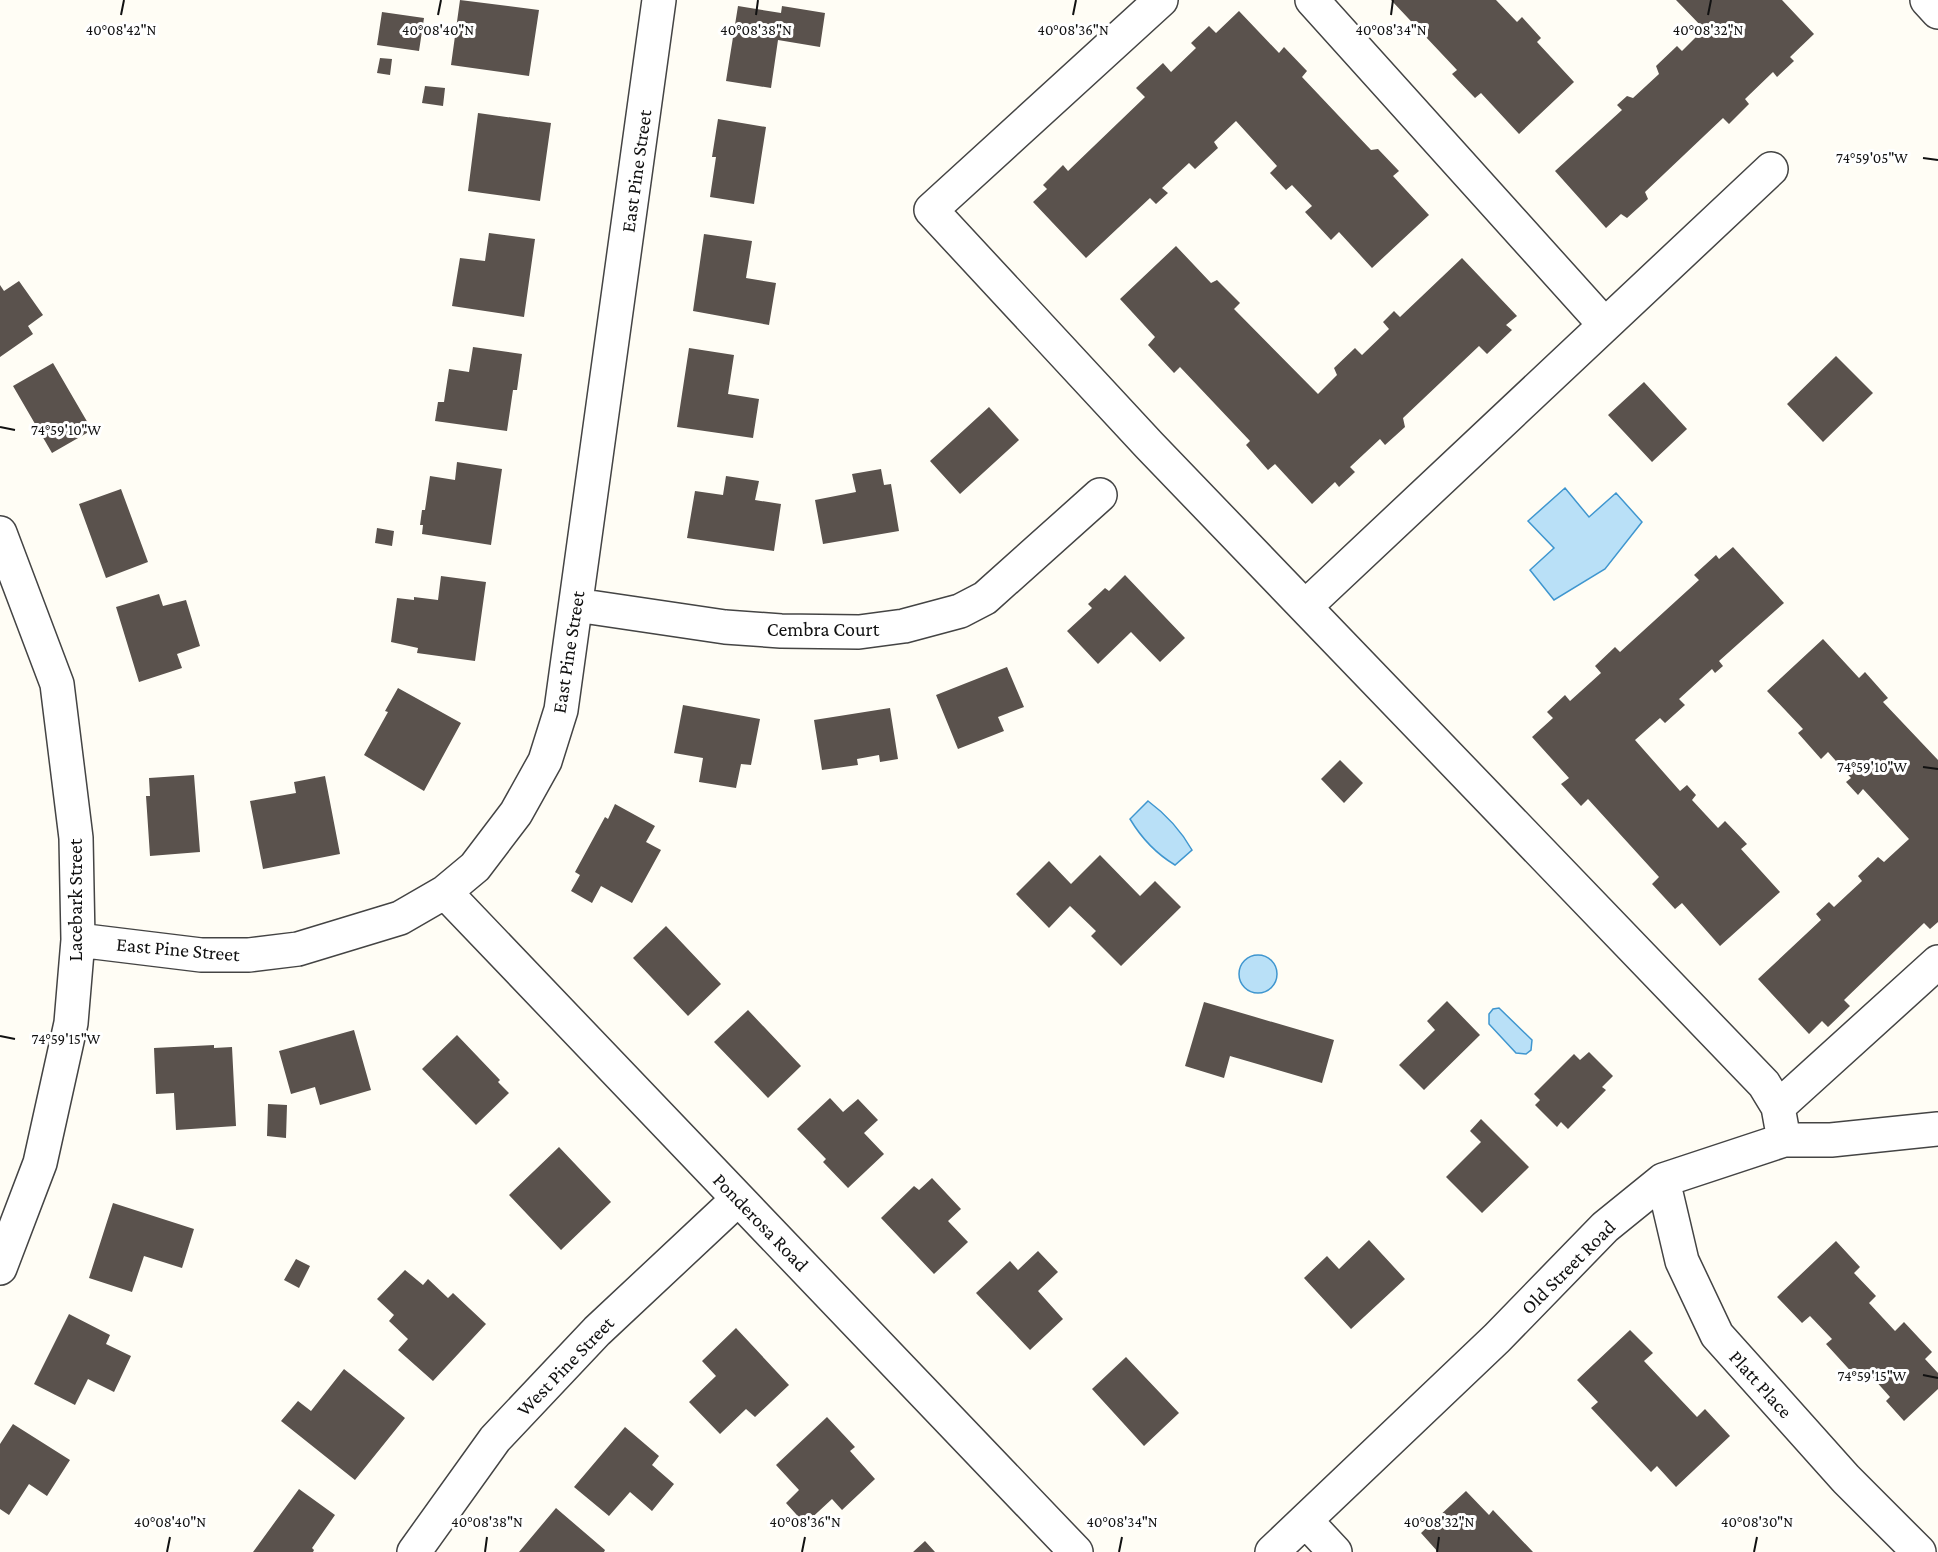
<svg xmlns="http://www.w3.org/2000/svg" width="1938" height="1552" font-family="'Crimson Pro',serif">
	<rect width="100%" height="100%" fill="#fffdf5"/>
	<path fill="#b9e0f7" stroke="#3f96cf" stroke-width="1.5" d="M1565,488L1589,517L1616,493L1642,522L1605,569L1554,600L1530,570L1554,548L1528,521Z
		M1148,801C1167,815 1180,829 1192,850L1175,865C1155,853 1142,839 1130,819Z
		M1239 974a19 19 0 1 1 38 0a19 19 0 1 1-38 0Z
		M1499,1008L1532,1040L1531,1050L1526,1054L1516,1053L1489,1024V1014L1493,1009Z"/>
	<path fill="#5a524d" d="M460,0L539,10L529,76L451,65Z
		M1391,0H1496L1517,22L1522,17L1541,38L1537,42L1574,82L1519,134L1481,93L1475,98L1452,74L1457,70Z
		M1676,0H1782L1814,34L1790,57L1794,61L1777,77L1773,72L1745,99L1749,104L1729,124L1723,118L1645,192L1648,199L1627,218L1621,214L1606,228L1555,171L1622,110L1617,105L1627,96L1633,98L1659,74L1656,66L1677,46L1682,51L1704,29Z
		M738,6L781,13L782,6L825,13L820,47L778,40L771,88L726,81Z
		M1239,11L1279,53L1284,47L1307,71L1302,77L1371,150L1378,149L1399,171L1393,176L1429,215L1372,268L1339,232L1331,240L1305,212L1312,206L1292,185L1286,190L1270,173L1277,166L1236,121L1214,142L1218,148L1195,169L1189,163L1162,188L1168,193L1156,204L1150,198L1086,258L1033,202L1047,189L1043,185L1063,165L1068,171L1145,97L1136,88L1163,63L1171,72L1196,48L1191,43L1209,26L1216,33Z
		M382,12L424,18L419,51L377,45Z
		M380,58L392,59L390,75L377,73Z
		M425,86L445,88L443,106L422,103Z
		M478,113L551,123L540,201L468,191Z
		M718,119L766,127L754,204L710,197L716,157H712Z
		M489,233L535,239L524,317L452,306L460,258L485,261Z
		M704,234L752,241L746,278L776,283L769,325L693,311Z
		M1176,246L1211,283L1217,280L1240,303L1234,309L1318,394L1337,375L1334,368L1355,348L1362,355L1389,329L1383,322L1394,311L1400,317L1462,258L1517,316L1506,325L1512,330L1487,354L1479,346L1403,418L1405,427L1385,445L1380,439L1350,467L1355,472L1339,487L1335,482L1312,504L1275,464L1268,470L1246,445L1250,441L1180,367L1174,373L1148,345L1155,337L1120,299Z
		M19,281L43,315L28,326L33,334L0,357V285L4,291Z
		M473,347L522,354L517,390H513L507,431L435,421L438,402H444L449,369L469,372Z
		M689,348L734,355L728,394L759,399L753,438L677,427Z
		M1836,356L1873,393L1823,442L1787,404Z
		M53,363L92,430L52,453L13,386Z
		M1644,382L1687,429L1652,462L1608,415Z
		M989,407L1019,440L960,494L930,461Z
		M457,462L502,469L491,545L422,534L423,525H420L422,510H425L430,476L455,480Z
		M881,469L884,485L891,484L899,531L823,544L815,500L856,492L852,474Z
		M726,476L759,481L755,500L781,504L774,551L687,538L695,491L723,495Z
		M121,489L148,562L106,578L79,504Z
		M377,528L394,531L392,546L375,543Z
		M1733,547L1784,603L1719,661L1723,666L1715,673L1712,669L1679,699L1685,705L1665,723L1660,718L1635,740L1680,791L1687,785L1696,795L1692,800L1718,828L1725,821L1747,844L1741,849L1780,892L1720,946L1682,903L1675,909L1652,884L1659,877L1588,799L1581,806L1561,784L1569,778L1532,737L1553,718L1547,712L1565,695L1570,701L1601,673L1595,666L1615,647L1620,652L1699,580L1694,575L1716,555L1719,559Z
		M1125,575L1185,638L1160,662L1131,632L1098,664L1067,631L1092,608L1088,604L1105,588L1109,591Z
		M441,576L486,582L475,661L417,653L418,648L391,642L397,598L414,600V597L438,600Z
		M159,594L163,606L186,600L200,646L177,654L182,668L139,682L116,607Z
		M1823,639L1859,678L1865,672L1888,698L1883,702L1938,760V922L1930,929L1924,923L1844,1000L1850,1006L1828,1027L1822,1021L1809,1034L1758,979L1821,920L1816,914L1829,902L1834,907L1862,881L1858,876L1878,857L1884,862L1909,839L1863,789L1858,795L1846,782L1851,778L1828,752L1821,759L1798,733L1803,729L1767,691Z
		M1007,667L1024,707L998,717L1004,731L958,749L936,695Z
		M398,688L461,723L424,791L364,755L388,712L385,711Z
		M683,705L760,719L751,765L741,764L736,788L699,782L703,758L674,753Z
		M890,708L898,759L880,762L879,755L857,759L858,765L822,770L814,720Z
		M1340,760L1363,783L1344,803L1321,779Z
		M194,775L200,852L150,856L146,796H150L149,778Z
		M325,776L340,854L263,869L250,801L296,793L294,782Z
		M615,804L655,826L646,842L661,850L632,903L601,886L592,903L571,891L580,875L575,872L605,817L608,819Z
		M1100,855L1140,896L1155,881L1181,907L1121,966L1091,936L1096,931L1070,906L1049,928L1016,894L1049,861L1071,884Z
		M666,926L721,984L688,1016L633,958Z
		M1447,1001L1480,1035L1424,1090L1399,1065L1435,1030L1427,1021Z
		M1204,1002L1334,1040L1322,1083L1230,1056L1224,1078L1185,1066Z
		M748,1010L801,1066L768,1098L714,1042Z
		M354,1030L371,1090L320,1105L315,1087L291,1094L279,1051Z
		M457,1035L500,1080L498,1082L509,1093L476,1125L422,1069Z
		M214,1045V1048L232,1047L236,1126L176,1130L174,1093L156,1094L154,1048Z
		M1589,1052L1613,1076L1602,1087L1606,1090L1568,1129L1561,1122L1557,1127L1535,1105L1540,1100L1534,1094L1574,1054L1580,1060Z
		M830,1098L843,1112L858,1099L878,1120L864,1133L884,1154L848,1188L823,1162L826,1159L797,1129Z
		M268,1104L287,1105L286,1138L267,1136Z
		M1481,1119L1529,1167L1482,1213L1446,1177L1481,1142L1470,1131Z
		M559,1147L611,1202L561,1250L509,1195Z
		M932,1178L961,1209L948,1221L968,1242L934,1274L881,1218L914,1186L919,1190Z
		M113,1203L194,1229L182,1268L144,1256L132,1292L89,1278Z
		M1369,1240L1405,1279L1351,1329L1304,1278L1327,1256L1339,1269Z
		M1836,1241L1860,1267L1854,1273L1876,1296L1869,1303L1895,1331L1904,1322L1932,1352L1925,1359L1938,1373V1389L1904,1421L1886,1401L1890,1397L1866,1370L1857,1378L1826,1344L1832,1339L1810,1316L1802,1323L1777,1297Z
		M1038,1251L1058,1272L1038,1291L1063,1319L1030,1350L976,1293L1010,1261L1018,1270Z
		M296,1259L310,1266L299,1288L284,1280Z
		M405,1270L423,1285L428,1279L448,1298L453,1293L486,1324L433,1381L398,1350L408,1339L389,1321L394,1315L377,1299Z
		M69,1314L110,1335L106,1344L131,1356L114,1392L88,1379L75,1405L34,1384Z
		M736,1328L789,1385L755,1417L746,1409L720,1434L689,1402L716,1376L702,1361Z
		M1630,1330L1653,1353L1644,1361L1697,1417L1705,1409L1730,1436L1676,1487L1657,1466L1651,1472L1591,1408L1598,1402L1577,1380Z
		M1126,1357L1179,1413L1144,1446L1092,1389Z
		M344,1369L405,1418L355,1480L281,1421L298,1401L311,1411Z
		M827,1417L855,1447L850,1451L875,1479L842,1510L832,1499L805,1524L786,1503L799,1490L776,1465Z
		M13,1424L70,1460L47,1496L29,1484L9,1515L0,1509V1444Z
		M625,1427L659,1456L652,1465L674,1484L652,1511L630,1492L609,1516L574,1487Z
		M299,1489L335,1515L312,1548L314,1550L313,1552H253Z
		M1466,1491L1489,1515L1493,1510L1533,1552H1438L1421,1533Z
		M556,1508L605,1550L604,1552H519Z
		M925,1541L935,1552H913Z"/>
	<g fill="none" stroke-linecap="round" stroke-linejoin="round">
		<defs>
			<path id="minor" d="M1161,0L931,210L1149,445L1764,1084L1778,1107L1784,1140
				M1312,0L1605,325
				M1927,0L1938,12
				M0,533L57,684L76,838L78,940L71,1023L40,1163L0,1268
				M576,605L725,627L781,631L859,632L904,626L960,611L985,598L1100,495
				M1305,607L1771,169
				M445,892L1076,1552
				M78,940L201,955H249L298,949L400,918L445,892L475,867L516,813L545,761L561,710L659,0
				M1778,1107L1938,962
				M1663,1180L1682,1261L1717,1335L1846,1479L1919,1552
				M1306,1521L1335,1552
				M414,1552L495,1439L597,1331L738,1199
				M1272,1552L1497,1338L1605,1227L1663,1180L1784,1140H1831L1938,1129"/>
		</defs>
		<use href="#minor" stroke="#444" stroke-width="36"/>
		<use href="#minor" stroke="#fff" stroke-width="33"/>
	</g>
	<path fill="none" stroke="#111" stroke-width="2" d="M121,15L124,0M438,15L441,0M756,15L758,0M1073,15L1076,0M1391,15L1393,0M1708,15L1711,0M1923,158L1938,160M0,427L15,430M1923,767L1938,769M0,1036L15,1039M1923,1375L1938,1378M167,1552L170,1537M485,1552L487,1537M802,1552L805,1537M1119,1552L1122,1537M1437,1552L1439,1537M1754,1552L1757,1537"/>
	<g text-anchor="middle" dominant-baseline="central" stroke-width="6" stroke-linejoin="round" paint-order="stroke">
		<g font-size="20" fill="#111" stroke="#fff">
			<text transform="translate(636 171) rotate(-82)">East Pine Street</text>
			<text x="823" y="629">Cembra Court</text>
			<text transform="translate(568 652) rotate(-81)">East Pine Street</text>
			<text transform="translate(75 900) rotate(-90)">Lacebark Street</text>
			<text transform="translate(178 949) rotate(5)">East Pine Street</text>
			<text transform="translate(761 1222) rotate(46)">Ponderosa Road</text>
			<text transform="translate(1568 1267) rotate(-45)">Old Street Road</text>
			<text transform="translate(565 1366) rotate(-46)">West Pine Street</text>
			<text transform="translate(1761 1384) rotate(48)">Platt Place</text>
		</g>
	</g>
	<g font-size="15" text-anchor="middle" fill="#111" stroke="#fff" stroke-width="6" stroke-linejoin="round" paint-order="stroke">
		<text x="121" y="35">40°08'42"N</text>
		<text x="438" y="35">40°08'40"N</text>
		<text x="756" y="35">40°08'38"N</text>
		<text x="1073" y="35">40°08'36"N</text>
		<text x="1391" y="35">40°08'34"N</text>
		<text x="1708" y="35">40°08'32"N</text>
		<text x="1872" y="163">74°59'05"W</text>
		<text x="66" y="435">74°59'10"W</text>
		<text x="1872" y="772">74°59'10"W</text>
		<text x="66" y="1044">74°59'15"W</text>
		<text x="1872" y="1381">74°59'15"W</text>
		<text x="170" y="1527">40°08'40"N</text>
		<text x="487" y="1527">40°08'38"N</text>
		<text x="805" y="1527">40°08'36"N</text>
		<text x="1122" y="1527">40°08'34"N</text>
		<text x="1439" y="1527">40°08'32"N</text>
		<text x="1757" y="1527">40°08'30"N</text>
	</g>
</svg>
